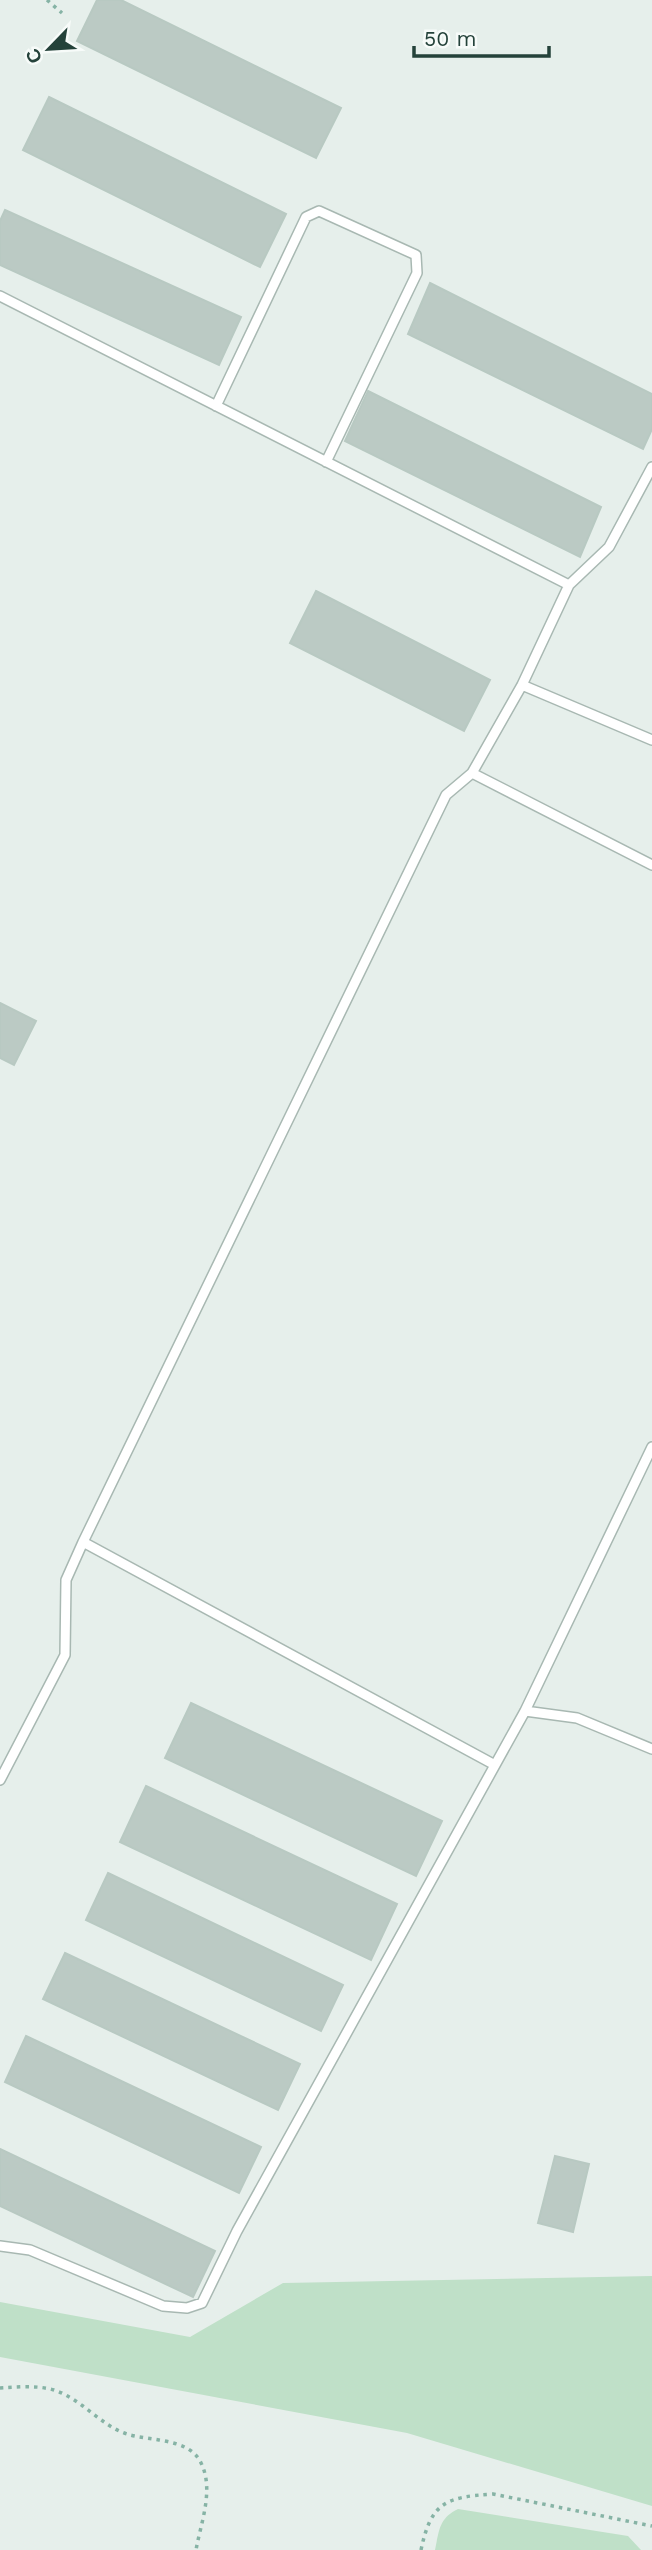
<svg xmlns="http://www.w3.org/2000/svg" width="652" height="2550" font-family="'Work Sans',sans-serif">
	<rect width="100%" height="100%" fill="#e6efeb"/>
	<path fill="#bfe0c8" d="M652,2276V2506L407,2433L0,2357V2302L190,2337L283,2283Z
		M458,2509L628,2536L641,2550H435C439,2531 439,2518 458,2509Z"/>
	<path fill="#bbcac4" stroke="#b8c9c2" stroke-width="2" d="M97,0H121L341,108L316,158L77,41Z
		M49,97L286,214L260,267L23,150Z
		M5,210L241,317L219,365L0,265V221Z
		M430,283L652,394V429L643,449L408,334Z
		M368,391L601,507L580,557L345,441Z
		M316,591L490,680L464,731L290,643Z
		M0,1003L36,1021L14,1065L0,1058Z
		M191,1703L442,1821L416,1876L165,1758Z
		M146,1786L397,1904L371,1960L120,1842Z
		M108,1873L343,1985L321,2031L86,1920Z
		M65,1953L300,2064L278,2110L43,1999Z
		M26,2036L261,2147L239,2193L5,2082Z
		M0,2149L215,2251L193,2297L0,2206Z
		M555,2156L589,2164L573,2232L538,2223Z"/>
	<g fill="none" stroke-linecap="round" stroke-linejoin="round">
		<defs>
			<path id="lane" d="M0,296L569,585
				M216,406L306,217L319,211L416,255L417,273L326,462
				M522,685L652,740
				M472,773L652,865
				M83,1542L495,1765
				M525,1711L577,1718L652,1749
				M0,1780L65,1655L66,1580L83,1542L446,795L472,773L522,685L569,585L609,547L652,467
				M0,2246L30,2250L163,2306L187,2308L202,2303L237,2231L525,1711L652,1447"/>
		</defs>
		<use href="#lane" stroke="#a8b8b2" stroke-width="12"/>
		<path stroke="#86b3a5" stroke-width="3.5" stroke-dasharray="3.5 5" stroke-linecap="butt" d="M47,0L62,13
			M0,2388C17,2387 37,2385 54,2390C82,2399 101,2426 127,2434C149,2441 188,2438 200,2461C215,2488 201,2522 196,2550
			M421,2550C431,2502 446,2497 493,2494L652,2526"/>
		<use href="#lane" stroke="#fff" stroke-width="9"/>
	</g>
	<g transform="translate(49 49) rotate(245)" stroke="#f7fbf9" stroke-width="5" paint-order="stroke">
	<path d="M0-5L12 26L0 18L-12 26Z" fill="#24423a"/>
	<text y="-10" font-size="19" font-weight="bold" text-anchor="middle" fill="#24423a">С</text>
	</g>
	<path d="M414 46v10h135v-10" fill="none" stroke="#24423a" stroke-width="3.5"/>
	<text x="424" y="46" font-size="21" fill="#24423a" stroke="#f7fbf9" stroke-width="5" paint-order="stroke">50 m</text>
</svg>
